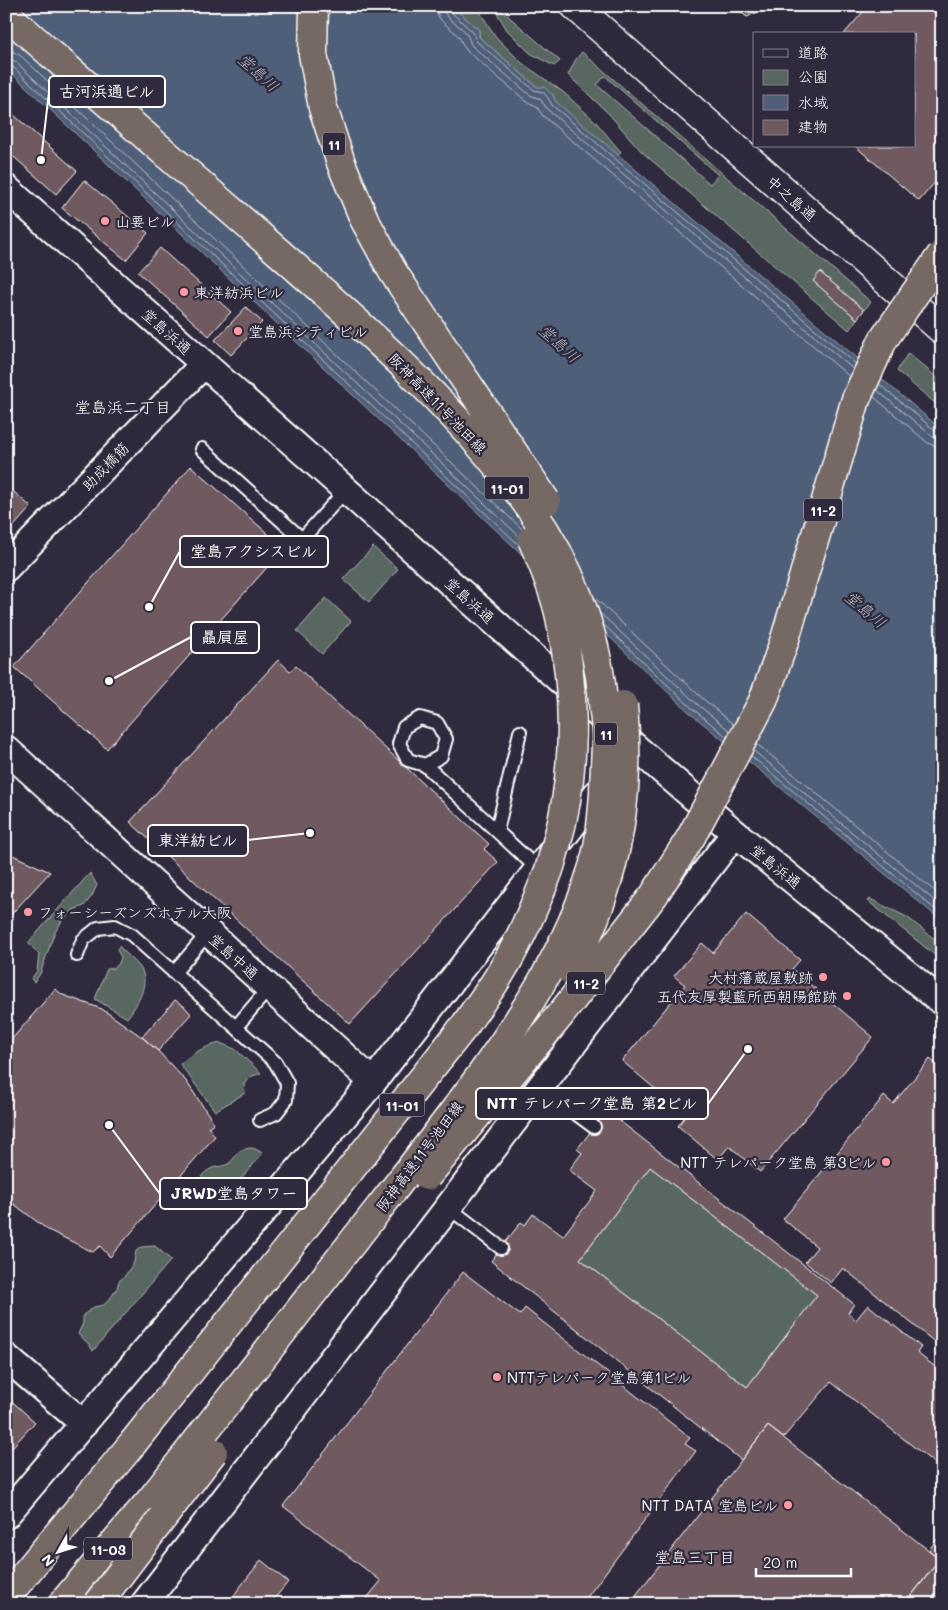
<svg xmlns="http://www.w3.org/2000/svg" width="948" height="1610" font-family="Mali,'Klee One',sans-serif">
	<rect width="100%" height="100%" fill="#2f2a3d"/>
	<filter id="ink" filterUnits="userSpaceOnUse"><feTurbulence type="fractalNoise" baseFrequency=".02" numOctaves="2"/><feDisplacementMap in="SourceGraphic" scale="10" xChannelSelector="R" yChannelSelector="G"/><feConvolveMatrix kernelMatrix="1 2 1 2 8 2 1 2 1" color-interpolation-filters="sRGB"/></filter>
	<g filter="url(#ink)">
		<path fill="#586860" stroke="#acb4b0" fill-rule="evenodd" d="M452,6H476L496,37L522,63L563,92L595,121L621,152L618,155L554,101L553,95L537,87L479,37V30Z
			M500,9L560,61L554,66L530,53L507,30L497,13Z
			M582,52L871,302L864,310L820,272L813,281L857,319L849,330L642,152L609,114L568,75L576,59ZM605,76L718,175L710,184L597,85Z
			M908,353L942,382V409L897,371Z
			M373,547L398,569L369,602L343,579Z
			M326,598L351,621L322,654L297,631Z
			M90,873L97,885L92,896L84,906L73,910L62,921L54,934L40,974L34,982L31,979L37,971L39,954L28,943Z
			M870,899L907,917L942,945V961L868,901Z
			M119,946C125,953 133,959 139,966C152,982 137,1005 127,1018L95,999L107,969C116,969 119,965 121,957L117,950Z
			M220,1043L235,1049L261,1073L250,1077L244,1084L245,1093L215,1111L180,1064C193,1053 203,1047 220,1043Z
			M253,1148L263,1153L215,1209L201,1198L196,1189C199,1178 204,1170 216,1167C221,1166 224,1166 228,1164C240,1155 233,1149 253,1148Z
			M650,1167L817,1295L747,1387L580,1259Z
			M155,1246L171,1260L93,1351L89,1344L78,1334L83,1323V1315L94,1307L104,1305L112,1296L117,1288L119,1281L125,1276L134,1262L136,1251L141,1247Z"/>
		<path fill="#4f5e79" stroke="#959eaf" d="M6,6H452L479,30V37L537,87H544L553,95L555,101L942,430V921L689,712L6,68Z"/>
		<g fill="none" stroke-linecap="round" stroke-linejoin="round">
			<path stroke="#b9bfc9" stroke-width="1" d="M436,6C436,23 451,26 459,37C462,42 463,47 467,51L526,101L536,106L543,116L850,377
				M443,6C444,22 462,24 467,35C470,39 469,42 472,46L530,95L540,99L548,110L853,369
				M449,6L451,12L473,32L476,41L534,90L543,92L548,98L552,105L856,364
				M6,51L14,52L21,56L522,529
				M6,58L11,59L16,62L518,535
				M6,65L12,66L518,544
				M879,384L937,432L942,433
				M877,390L933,437L942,440
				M874,397L928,443L935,446L942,447
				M594,597L702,698L734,725
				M599,612L697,704L730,731
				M603,624L693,709L727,737
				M757,744L942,897
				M754,751L942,907
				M751,756L942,915"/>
		</g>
		<path fill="#6f5a5e" stroke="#fff" fill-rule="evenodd" d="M741,6H771L747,17L738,10Z
			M868,6H942V174L919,201L855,146H914V34H844Z
			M6,108L77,171L56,194L6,150Z
			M84,180L148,233L126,260L62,208Z
			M160,248L231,312L209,336L138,272Z
			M820,272L864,310L857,319L813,281Z
			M246,307L262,322L231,355L215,340Z
			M191,466L284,548L107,749L14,667Z
			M6,485L31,507L6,535Z
			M278,660L290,671L296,666L489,844L484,849L498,862L350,1024L130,822Z
			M6,852L50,872L6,920Z
			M746,914L800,960L792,969L873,1037L760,1172L729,1146L718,1160L678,1126L686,1115L622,1061L685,985L674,976L702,943L713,953Z
			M55,989L63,995L102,1009L142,1037L158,1051L186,1081L214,1123L208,1127L215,1136L110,1257L100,1246L93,1252L48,1230L6,1198V1046Z
			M175,1000L184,1006L191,1014L158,1051L142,1037Z
			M930,1059L942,1069V1348L843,1268L831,1283L805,1262L817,1247L783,1219L884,1096L893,1104Z
			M607,1111L854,1304L848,1313L856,1320L868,1305L921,1347L917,1353L942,1372V1469L831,1382L783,1438L768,1426L741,1460L491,1261L521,1222L525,1225L533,1214L563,1236L597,1191L569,1170L582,1153L577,1149ZM650,1167L817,1295L747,1387L580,1259Z
			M463,1272L520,1315L525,1308L690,1438L685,1444L696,1451L582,1604H362L381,1581L283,1506Z
			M6,1396L35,1422L6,1454Z
			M768,1426L940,1559L905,1604H629Z
			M942,1532V1604H918L910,1597L940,1559L929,1550Z
			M261,1560L288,1582L270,1604H227Z"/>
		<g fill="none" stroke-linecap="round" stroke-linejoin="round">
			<defs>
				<path id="lane" d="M202,449L302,539L346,490
					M425,765L441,756L446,739L437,723L420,718L404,727L399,744L408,760L425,765L538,869
					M497,831L520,732
					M77,955L83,940L98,928L115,926L132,935L275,1062L287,1083L286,1100L276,1113L260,1120
					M174,973L208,933
					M236,1027L269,988
					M540,1087L594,1127
					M448,1207L501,1248"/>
				<path id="street" d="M6,188L634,746L735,833L942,1002
					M6,568L204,364
					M6,749L373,1082
					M6,1357L84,1424
					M6,1515L373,1082L612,774
					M144,1604L735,833"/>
				<path id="secondary" d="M575,6L942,330"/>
				<path id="highway" d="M314,6L313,54L323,108L341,163L364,219L393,272
					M6,14L50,53
					M6,1597L133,1443
					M62,1604L154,1496"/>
			</defs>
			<use href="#lane" stroke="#fff" stroke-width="16"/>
			<use href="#street" stroke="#fff" stroke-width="30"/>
			<use href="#secondary" stroke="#fff" stroke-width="31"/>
			<use href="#highway" stroke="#fff" stroke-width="31"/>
			<use href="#lane" stroke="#2f2a3d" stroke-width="12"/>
			<use href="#street" stroke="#2f2a3d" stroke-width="26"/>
			<use href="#secondary" stroke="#2f2a3d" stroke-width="28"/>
			<use href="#highway" stroke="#766964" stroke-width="28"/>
			<defs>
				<path id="highway-bridge" d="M50,53C125,118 201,184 276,250C365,328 454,406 525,501C568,559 597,630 603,702C604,714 606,726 606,738C606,756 604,775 604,793C602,820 600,847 591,873C568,946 527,1010 483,1072C447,1121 410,1169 373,1216C300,1309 227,1403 154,1496
					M393,272L546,501
					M570,970C616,887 632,800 623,705
					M427,1176L561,1014L654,895L691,837L763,701L785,639L856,399L883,340L942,254
					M133,1443L466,1024C477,1007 490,991 500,974C519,943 534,908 547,875C551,866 553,855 556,846C577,772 576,692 560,617C554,590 543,564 532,539
					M97,1604L213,1452"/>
			</defs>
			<use href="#highway-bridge" stroke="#fff" stroke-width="31" stroke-linecap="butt"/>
			<use href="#highway-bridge" stroke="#766964" stroke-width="28"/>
		</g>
	</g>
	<g fill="#ff9aa2" stroke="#2f2a3d" stroke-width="2">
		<circle cx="105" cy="221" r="5"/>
		<circle cx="184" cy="292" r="5"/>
		<circle cx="238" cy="331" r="5"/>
		<circle cx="28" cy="912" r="5"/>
		<circle cx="823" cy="977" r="5"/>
		<circle cx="847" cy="996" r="5"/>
		<circle cx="886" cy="1162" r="5"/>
		<circle cx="497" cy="1377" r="5"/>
		<circle cx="788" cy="1505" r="5"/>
	</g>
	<g text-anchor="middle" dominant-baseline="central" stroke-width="4.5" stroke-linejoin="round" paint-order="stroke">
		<g fill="#2f2a3d" stroke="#c1bfc5" stroke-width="1">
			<rect x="323" y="132.5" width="22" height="23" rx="4"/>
			<rect x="484.5" y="476.5" width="45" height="23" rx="4"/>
			<rect x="804" y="498.5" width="38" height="23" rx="4"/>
			<rect x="595" y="722.5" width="22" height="23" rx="4"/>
			<rect x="567" y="971.5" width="38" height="23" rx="4"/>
			<rect x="379.5" y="1093.5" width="45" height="23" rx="4"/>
			<rect x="84" y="1537.5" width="48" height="23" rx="4"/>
		</g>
		<g font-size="14" font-weight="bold" fill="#fff">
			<text x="334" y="144">11</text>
			<text x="507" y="488">11-01</text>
			<text x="823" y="510">11-2</text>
			<text x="606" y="734">11</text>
			<text x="586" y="983">11-2</text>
			<text x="402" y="1105">11-01</text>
			<text x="108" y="1549">11-03</text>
		</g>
		<g font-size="15" fill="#fff" stroke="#2f2a3d">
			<text transform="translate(792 198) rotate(41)">中之島通</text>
			<text transform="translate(167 331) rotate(42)">堂島浜通</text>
			<text transform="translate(438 403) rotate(46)">阪神高速11号池田線</text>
			<text transform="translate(105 466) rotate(-46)">助成橋筋</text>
			<text transform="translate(470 600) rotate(42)">堂島浜通</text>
			<text transform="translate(776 866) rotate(39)">堂島浜通</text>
			<text transform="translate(234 956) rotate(42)">堂島中通</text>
			<text transform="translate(419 1156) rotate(-53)">阪神高速11号池田線</text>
		</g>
		<g font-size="15" fill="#fff" stroke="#2f2a3d" text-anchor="start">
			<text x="115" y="221">山要ビル</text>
			<text x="194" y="292">東洋紡浜ビル</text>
			<text x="248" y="331">堂島浜シティビル</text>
			<text x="38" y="912">フォーシーズンズホテル大阪</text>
			<text x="813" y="977" text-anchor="end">大村藩蔵屋敷跡</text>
			<text x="837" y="996" text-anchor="end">五代友厚製藍所西朝陽館跡</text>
			<text x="876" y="1162" text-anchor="end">NTT テレパーク堂島 第3ビル</text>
			<text x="507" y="1377">NTTテレパーク堂島第1ビル</text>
			<text x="778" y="1505" text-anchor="end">NTT DATA 堂島ビル</text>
		</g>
		<g font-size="16" font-style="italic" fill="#b0b7c3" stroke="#2f2a3d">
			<text transform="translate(259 72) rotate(42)">堂島川</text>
			<text transform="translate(560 343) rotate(42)">堂島川</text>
			<text transform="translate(866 609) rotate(40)">堂島川</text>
		</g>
		<g font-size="16" fill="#fff" stroke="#2f2a3d">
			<text x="123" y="406">堂島浜二丁目</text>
			<text x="695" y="1556">堂島三丁目</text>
		</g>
	</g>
	<path fill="none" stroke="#fff" stroke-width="2" d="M41 160L49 92M149 607L180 551M109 681L191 637M310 833L248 840M748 1049L708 1104M109 1125L160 1194"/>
	<g fill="#fff" stroke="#2f2a3d" stroke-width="2">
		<circle cx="41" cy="160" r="5"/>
		<circle cx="149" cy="607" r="5"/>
		<circle cx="109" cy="681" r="5"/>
		<circle cx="310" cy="833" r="5"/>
		<circle cx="748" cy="1049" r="5"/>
		<circle cx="109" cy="1125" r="5"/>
	</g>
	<g fill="#2f2a3d" stroke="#fff" stroke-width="2">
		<rect x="49" y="76" width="116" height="31" rx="5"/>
		<rect x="180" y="536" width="148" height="31" rx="5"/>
		<rect x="191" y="622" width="68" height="31" rx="5"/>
		<rect x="148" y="825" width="100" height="31" rx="5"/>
		<rect x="476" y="1088" width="232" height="31" rx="5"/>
		<rect x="160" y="1178" width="147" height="31" rx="5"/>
	</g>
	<g font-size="16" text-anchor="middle" font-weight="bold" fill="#fff">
		<text x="107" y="97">古河浜通ビル</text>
		<text x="254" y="557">堂島アクシスビル</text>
		<text x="225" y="643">贔屓屋</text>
		<text x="198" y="846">東洋紡ビル</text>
		<text x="592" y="1109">NTT テレパーク堂島 第2ビル</text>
		<text x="234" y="1199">JRWD堂島タワー</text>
	</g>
	<rect width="948" height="1610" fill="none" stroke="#2f2a3d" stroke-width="25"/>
	<rect x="12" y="12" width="923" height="1585" fill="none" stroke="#fff" stroke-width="2" filter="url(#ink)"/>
	<rect x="753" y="32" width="162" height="115" fill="#2f2a3d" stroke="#827f8b"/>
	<rect x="763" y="49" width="25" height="8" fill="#2f2a3d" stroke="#827f8b"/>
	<text x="798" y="58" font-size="15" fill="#ffffff">道路</text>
	<rect x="763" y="70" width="25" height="15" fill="#586860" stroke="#827f8b"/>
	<text x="798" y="82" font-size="15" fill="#ffffff">公園</text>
	<rect x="763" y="95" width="25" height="15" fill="#4f5e79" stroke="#827f8b"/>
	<text x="798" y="108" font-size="15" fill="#ffffff">水域</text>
	<rect x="763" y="120" width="25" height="15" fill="#6f5a5e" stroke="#827f8b"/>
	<text x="798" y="132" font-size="15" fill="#ffffff">建物</text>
	<g transform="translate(58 1552) rotate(231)" stroke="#2f2a3d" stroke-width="4" paint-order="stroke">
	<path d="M0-4L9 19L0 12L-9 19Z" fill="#ffffff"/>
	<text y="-8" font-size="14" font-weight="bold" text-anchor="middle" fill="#ffffff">N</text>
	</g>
	<path d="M756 1568v8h95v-8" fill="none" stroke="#ffffff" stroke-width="2.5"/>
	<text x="763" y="1568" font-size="15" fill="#ffffff" stroke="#2f2a3d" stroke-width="4" paint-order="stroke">20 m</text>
</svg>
